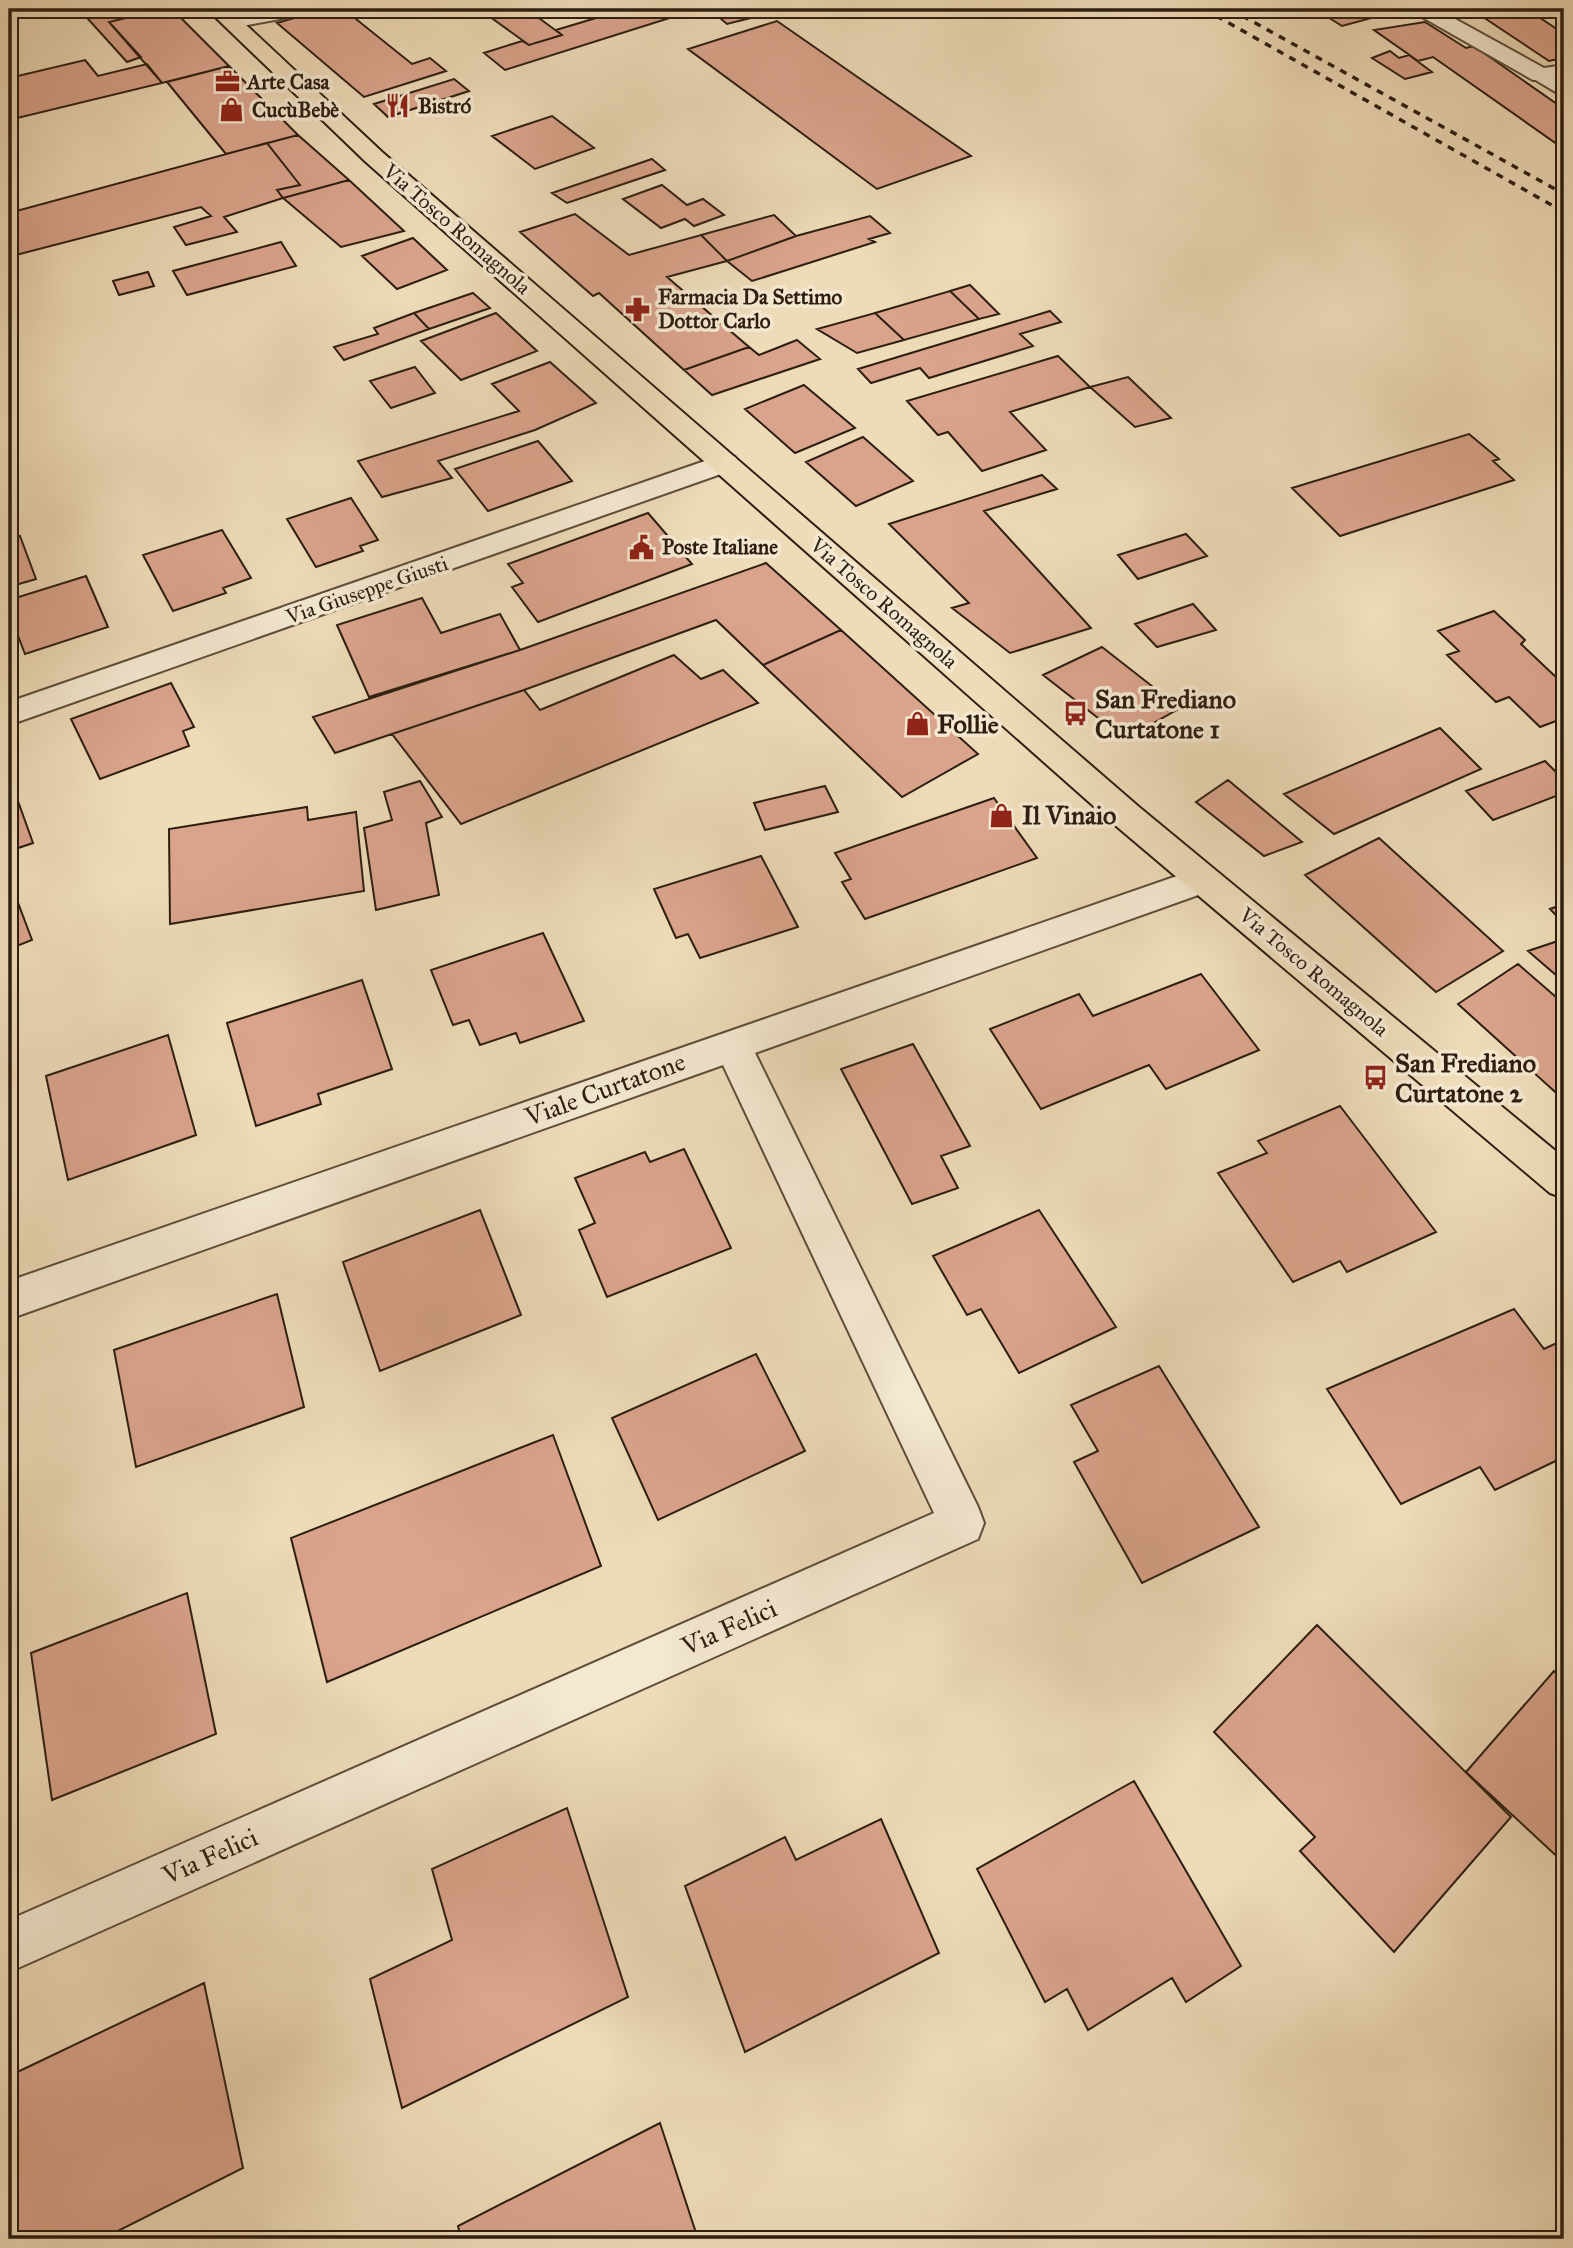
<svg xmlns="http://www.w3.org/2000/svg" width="1573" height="2248" font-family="'IM FELL Great Primer',serif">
	<rect width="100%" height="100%" fill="#eedbb8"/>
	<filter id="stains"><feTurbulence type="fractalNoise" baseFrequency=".00286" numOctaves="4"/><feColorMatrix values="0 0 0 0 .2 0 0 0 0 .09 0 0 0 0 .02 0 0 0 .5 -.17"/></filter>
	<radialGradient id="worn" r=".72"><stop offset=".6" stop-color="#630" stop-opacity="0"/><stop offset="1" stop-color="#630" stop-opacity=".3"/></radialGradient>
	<path fill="#daa48c" stroke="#2d1e11" stroke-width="2" d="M79,9H164L109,22L141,57L127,62Z
		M164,9H172L229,66L162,83L109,22Z
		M325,9H333L344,17L351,15L412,64L430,58L446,71L364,97L277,23Z
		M479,9H532L528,10L562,35L529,45Z
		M626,9H698L505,70L484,53L522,41L529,45L562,35L556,30Z
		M728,9H786L727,24L714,13Z
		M1287,9H1366L1379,16L1342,26L1318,11L1299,16Z
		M1471,9H1527L1564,34V58L1549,61Z
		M777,21L971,156L877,189L688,49Z
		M1425,22L1466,48L1474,46L1564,109V149L1433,57L1418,61L1374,30Z
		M1390,51L1399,58L1409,55L1432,72L1405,79L1372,58Z
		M85,60L98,76L147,64L162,83L9,120V78Z
		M229,66L298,135L226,154L167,82Z
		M454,79L469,91L388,117L374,104Z
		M552,116L594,148L535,169L492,136Z
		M298,135L349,180L283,198L277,190L300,185L267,143Z
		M267,143L300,185L277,190L283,198L224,217L237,232L186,245L174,227L211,216L201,207L12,256L9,252V213Z
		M652,159L665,170L567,203L552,193Z
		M349,180L404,231L341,247L283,198Z
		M662,185L687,205L703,199L724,215L694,226L685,219L661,228L623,199Z
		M575,214L629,255L701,235L727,261L667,277L749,347L684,370L599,293L593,296L520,232Z
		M774,215L796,236L727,261L701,235Z
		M870,216L890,233L869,239L875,242L752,281L727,261L796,236Z
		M413,238L447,270L397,289L362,256Z
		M281,242L296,266L187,295L173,271Z
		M148,272L154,286L119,295L113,281Z
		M970,285L999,314L979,319L950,291Z
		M950,291L979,319L904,340L875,313Z
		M473,293L490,308L429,329L414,313Z
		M1050,311L1061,322L1020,334L1033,346L929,378L920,368L871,383L858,369Z
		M414,313L429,329L344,360L334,347L378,334L374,328Z
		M496,313L537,351L461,380L421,341Z
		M875,313L904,340L857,353L817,329Z
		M797,340L820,359L712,395L684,370L749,347L759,355Z
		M1058,356L1090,387L1010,412L1046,450L982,471L948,432L938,435L907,401Z
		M550,362L596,403L535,430L438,461L452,478L382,497L358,461L519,411L492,384Z
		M415,367L435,393L391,408L370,381Z
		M1128,377L1171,418L1135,427L1090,387Z
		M804,385L855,428L795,453L745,409Z
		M1469,434L1499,459L1493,461L1514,480L1340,536L1292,488Z
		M863,437L913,481L856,506L806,462Z
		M538,441L572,481L488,511L455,469Z
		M1042,475L1057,489L984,511L1091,628L1010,653L952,608L969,603L889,524Z
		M351,498L378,540L360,546L363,551L316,567L287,519Z
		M648,513L692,564L538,622L512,587L523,583L508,564Z
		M222,530L251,578L223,588L226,593L173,611L143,555Z
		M1186,534L1207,556L1138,579L1118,555Z
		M20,536L36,579L9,587V539Z
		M766,563L841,630L763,665L716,620L524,690L335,753L313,717L520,650Z
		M86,576L108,627L25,654L18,636L12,639L9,630V600Z
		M422,598L441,633L500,614L520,650L369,697L337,625Z
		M1193,604L1216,630L1157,647L1135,624Z
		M1494,611L1525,640L1521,644L1558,679L1564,676V718L1540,727L1509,697L1496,702L1447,655L1459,651L1438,631Z
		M841,630L978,754L902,797L763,665Z
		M1102,647L1180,708L1125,739L1043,675Z
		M674,655L701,679L723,670L758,703L461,824L392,734L524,690L540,710Z
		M171,683L194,727L183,731L189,746L100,779L71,719Z
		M1440,728L1481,769L1334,834L1284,794Z
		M1545,761L1564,780V793L1493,820L1466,791Z
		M9,776L33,843L9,851Z
		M1228,780L1302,842L1264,856L1196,802Z
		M420,781L442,817L426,823L439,895L376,910L364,828L392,820L384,792Z
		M825,786L838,812L765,830L754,803Z
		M994,798L1037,858L865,919L842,882L851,879L835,853Z
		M307,807L308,820L356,812L364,891L170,924L169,829Z
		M1379,838L1503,951L1436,992L1305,875Z
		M761,856L798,927L700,958L688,934L676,938L654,889Z
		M9,877L17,900L9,903Z
		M17,900L32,940L9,949V903Z
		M1564,904V924L1550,909Z
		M543,933L584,1021L520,1043L516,1033L480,1045L469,1020L453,1025L431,970Z
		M1564,939V982L1528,951Z
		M1518,964L1564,1004V1100L1458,1004Z
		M1201,974L1259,1050L1166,1089L1149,1065L1041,1109L990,1029L1079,994L1093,1016Z
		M362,980L392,1069L318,1094L321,1104L256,1126L227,1023Z
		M168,1035L196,1135L68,1180L46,1076Z
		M913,1044L970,1146L941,1156L958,1188L912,1204L841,1069Z
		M1340,1106L1436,1232L1347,1272L1340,1261L1293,1282L1218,1173L1267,1153L1258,1141Z
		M684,1149L731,1248L607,1297L579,1230L595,1223L575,1178L645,1152L650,1162Z
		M480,1210L521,1315L380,1371L343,1262Z
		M1039,1210L1116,1327L1019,1373L981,1309L967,1315L933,1256Z
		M277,1294L304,1407L136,1467L114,1350Z
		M1514,1309L1544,1349L1561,1341L1564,1345V1457L1495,1490L1480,1467L1401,1504L1327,1389Z
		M756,1354L805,1451L658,1520L612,1418Z
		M1159,1366L1259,1527L1142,1583L1074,1462L1098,1451L1071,1405Z
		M553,1435L601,1566L327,1682L291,1538Z
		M187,1593L216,1734L52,1800L31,1653Z
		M1317,1625L1511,1817L1394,1952L1300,1851L1315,1837L1214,1732Z
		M1554,1671L1564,1681V1863L1466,1772Z
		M1134,1781L1241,1966L1186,2002L1172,1978L1088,2030L1067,1989L1045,2002L977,1869Z
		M567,1808L628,1997L402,2108L370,1979L452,1940L432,1869Z
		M881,1819L939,1953L745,2052L685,1886L785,1837L796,1860Z
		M204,1983L243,2168L102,2239H9V2076Z
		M660,2123L698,2239H461L458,2226Z"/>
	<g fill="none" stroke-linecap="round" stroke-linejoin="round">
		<defs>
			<path id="lane" d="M280,9H317L308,14L231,28L222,23L231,18Z
				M1541,69L1564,83V97L1534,79L1532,75L1534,71Z"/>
			<path id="street" d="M1412,9H1437L1544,68L1564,65V77L1533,80L1415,13Z
				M725,454L735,457L739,463L735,469L9,725V702Z
				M1203,867L1215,871L1220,880L1215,889L755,1053L978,1507L984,1523L978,1539L9,1972V1920L934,1513L723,1065L9,1319V1281Z"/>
			<path id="primary" d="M207,9H229L382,152L1139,807L1564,1158V1198L1550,1193L1115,825L366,162Z"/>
		</defs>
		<use href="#lane" stroke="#5d4d3b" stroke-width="4"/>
		<use href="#street" stroke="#5d4d3b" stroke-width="4"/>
		<use href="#primary" stroke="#2d1e11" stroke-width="4"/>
		<use href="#lane" fill="#f4e8d1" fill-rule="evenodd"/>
		<use href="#street" fill="#f4e8d1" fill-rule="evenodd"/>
		<use href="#primary" fill="#eedbb8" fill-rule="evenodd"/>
		<path stroke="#2d1e11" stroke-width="3.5" stroke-dasharray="7 7" stroke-linecap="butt" d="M1204,9L1564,212
			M1230,9L1564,194"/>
	</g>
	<defs>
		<symbol id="office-bare" viewBox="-9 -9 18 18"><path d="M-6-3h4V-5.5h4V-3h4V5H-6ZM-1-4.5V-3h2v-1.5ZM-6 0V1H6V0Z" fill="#8f2418" stroke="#f4e8d1" stroke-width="2.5" paint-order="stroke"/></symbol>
		<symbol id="restaurant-bare" viewBox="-9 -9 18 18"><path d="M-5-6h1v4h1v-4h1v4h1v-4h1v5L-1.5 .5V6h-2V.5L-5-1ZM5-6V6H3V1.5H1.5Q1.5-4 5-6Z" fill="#8f2418" stroke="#f4e8d1" stroke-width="2.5" paint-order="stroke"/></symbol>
		<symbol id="shop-bare" viewBox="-9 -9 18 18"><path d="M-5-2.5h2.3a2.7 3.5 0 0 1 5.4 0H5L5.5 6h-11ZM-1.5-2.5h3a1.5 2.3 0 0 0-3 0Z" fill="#8f2418" stroke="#f4e8d1" stroke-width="2.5" paint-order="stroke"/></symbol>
		<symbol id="pharmacy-bare" viewBox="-9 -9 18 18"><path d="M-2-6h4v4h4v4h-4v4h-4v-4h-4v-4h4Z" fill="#8f2418" stroke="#f4e8d1" stroke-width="2.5" paint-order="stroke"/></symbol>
		<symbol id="civic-bare" viewBox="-9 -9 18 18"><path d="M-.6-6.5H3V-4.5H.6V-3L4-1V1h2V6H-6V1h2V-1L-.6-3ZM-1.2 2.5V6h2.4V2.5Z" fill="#8f2418" stroke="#f4e8d1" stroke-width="2.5" paint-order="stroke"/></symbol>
		<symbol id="bus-bare" viewBox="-9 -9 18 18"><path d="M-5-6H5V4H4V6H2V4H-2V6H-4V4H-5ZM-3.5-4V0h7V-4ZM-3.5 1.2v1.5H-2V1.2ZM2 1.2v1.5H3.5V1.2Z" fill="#8f2418" stroke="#f4e8d1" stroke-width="2.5" paint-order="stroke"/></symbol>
	</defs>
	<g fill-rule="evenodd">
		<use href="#office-bare" x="210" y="64" width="35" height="35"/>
		<use href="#restaurant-bare" x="380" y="88" width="35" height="35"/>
		<use href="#shop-bare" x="214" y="92" width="35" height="35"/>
		<use href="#pharmacy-bare" x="620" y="292" width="35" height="35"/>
		<use href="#civic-bare" x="624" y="530" width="35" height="35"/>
		<use href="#bus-bare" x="1058" y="696" width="35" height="35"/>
		<use href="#shop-bare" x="900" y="706" width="35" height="35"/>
		<use href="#shop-bare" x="984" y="798" width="35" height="35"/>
		<use href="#bus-bare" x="1358" y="1060" width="35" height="35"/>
	</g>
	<g text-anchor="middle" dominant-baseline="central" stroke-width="7" stroke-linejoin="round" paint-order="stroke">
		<g font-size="21" font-weight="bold" fill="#2d1e11" stroke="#f4e8d1" text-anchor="start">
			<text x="247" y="82">Arte Casa</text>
			<text x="418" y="106">Bistró</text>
			<text x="252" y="110">CucùBebè</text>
			<text x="658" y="297">Farmacia Da Settimo<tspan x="658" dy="24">Dottor Carlo</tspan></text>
			<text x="662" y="547">Poste Italiane</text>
		</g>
		<g font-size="21" fill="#2d1e11" stroke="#f4e8d1">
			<text transform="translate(457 229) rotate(41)">Via Tosco Romagnola</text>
			<text transform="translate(367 590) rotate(-19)">Via Giuseppe Giusti</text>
			<text transform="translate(884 603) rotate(41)">Via Tosco Romagnola</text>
			<text transform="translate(1314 972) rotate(40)">Via Tosco Romagnola</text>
		</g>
		<g font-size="26" font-weight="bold" fill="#2d1e11" stroke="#f4e8d1" text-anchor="start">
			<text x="1095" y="699">San Frediano<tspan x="1095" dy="30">Curtatone 1</tspan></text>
			<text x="937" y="724">Follie</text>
			<text x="1022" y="815">Il Vinaio</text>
			<text x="1395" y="1063">San Frediano<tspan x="1395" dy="30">Curtatone 2</tspan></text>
		</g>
		<g font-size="26" fill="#2d1e11" stroke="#f4e8d1">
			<text transform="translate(605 1089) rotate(-20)">Viale Curtatone</text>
			<text transform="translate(729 1627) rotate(-24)">Via Felici</text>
			<text transform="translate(210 1856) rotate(-24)">Via Felici</text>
		</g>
	</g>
	<rect width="1573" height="2248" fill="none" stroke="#eedbb8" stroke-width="35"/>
	<rect x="10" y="10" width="1552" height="2227" fill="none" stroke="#2d1e11" stroke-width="3.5"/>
	<rect x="18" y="18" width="1538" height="2213" fill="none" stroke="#2d1e11" stroke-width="2"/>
	<rect width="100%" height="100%" filter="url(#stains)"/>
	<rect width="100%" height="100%" fill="url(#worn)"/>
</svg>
